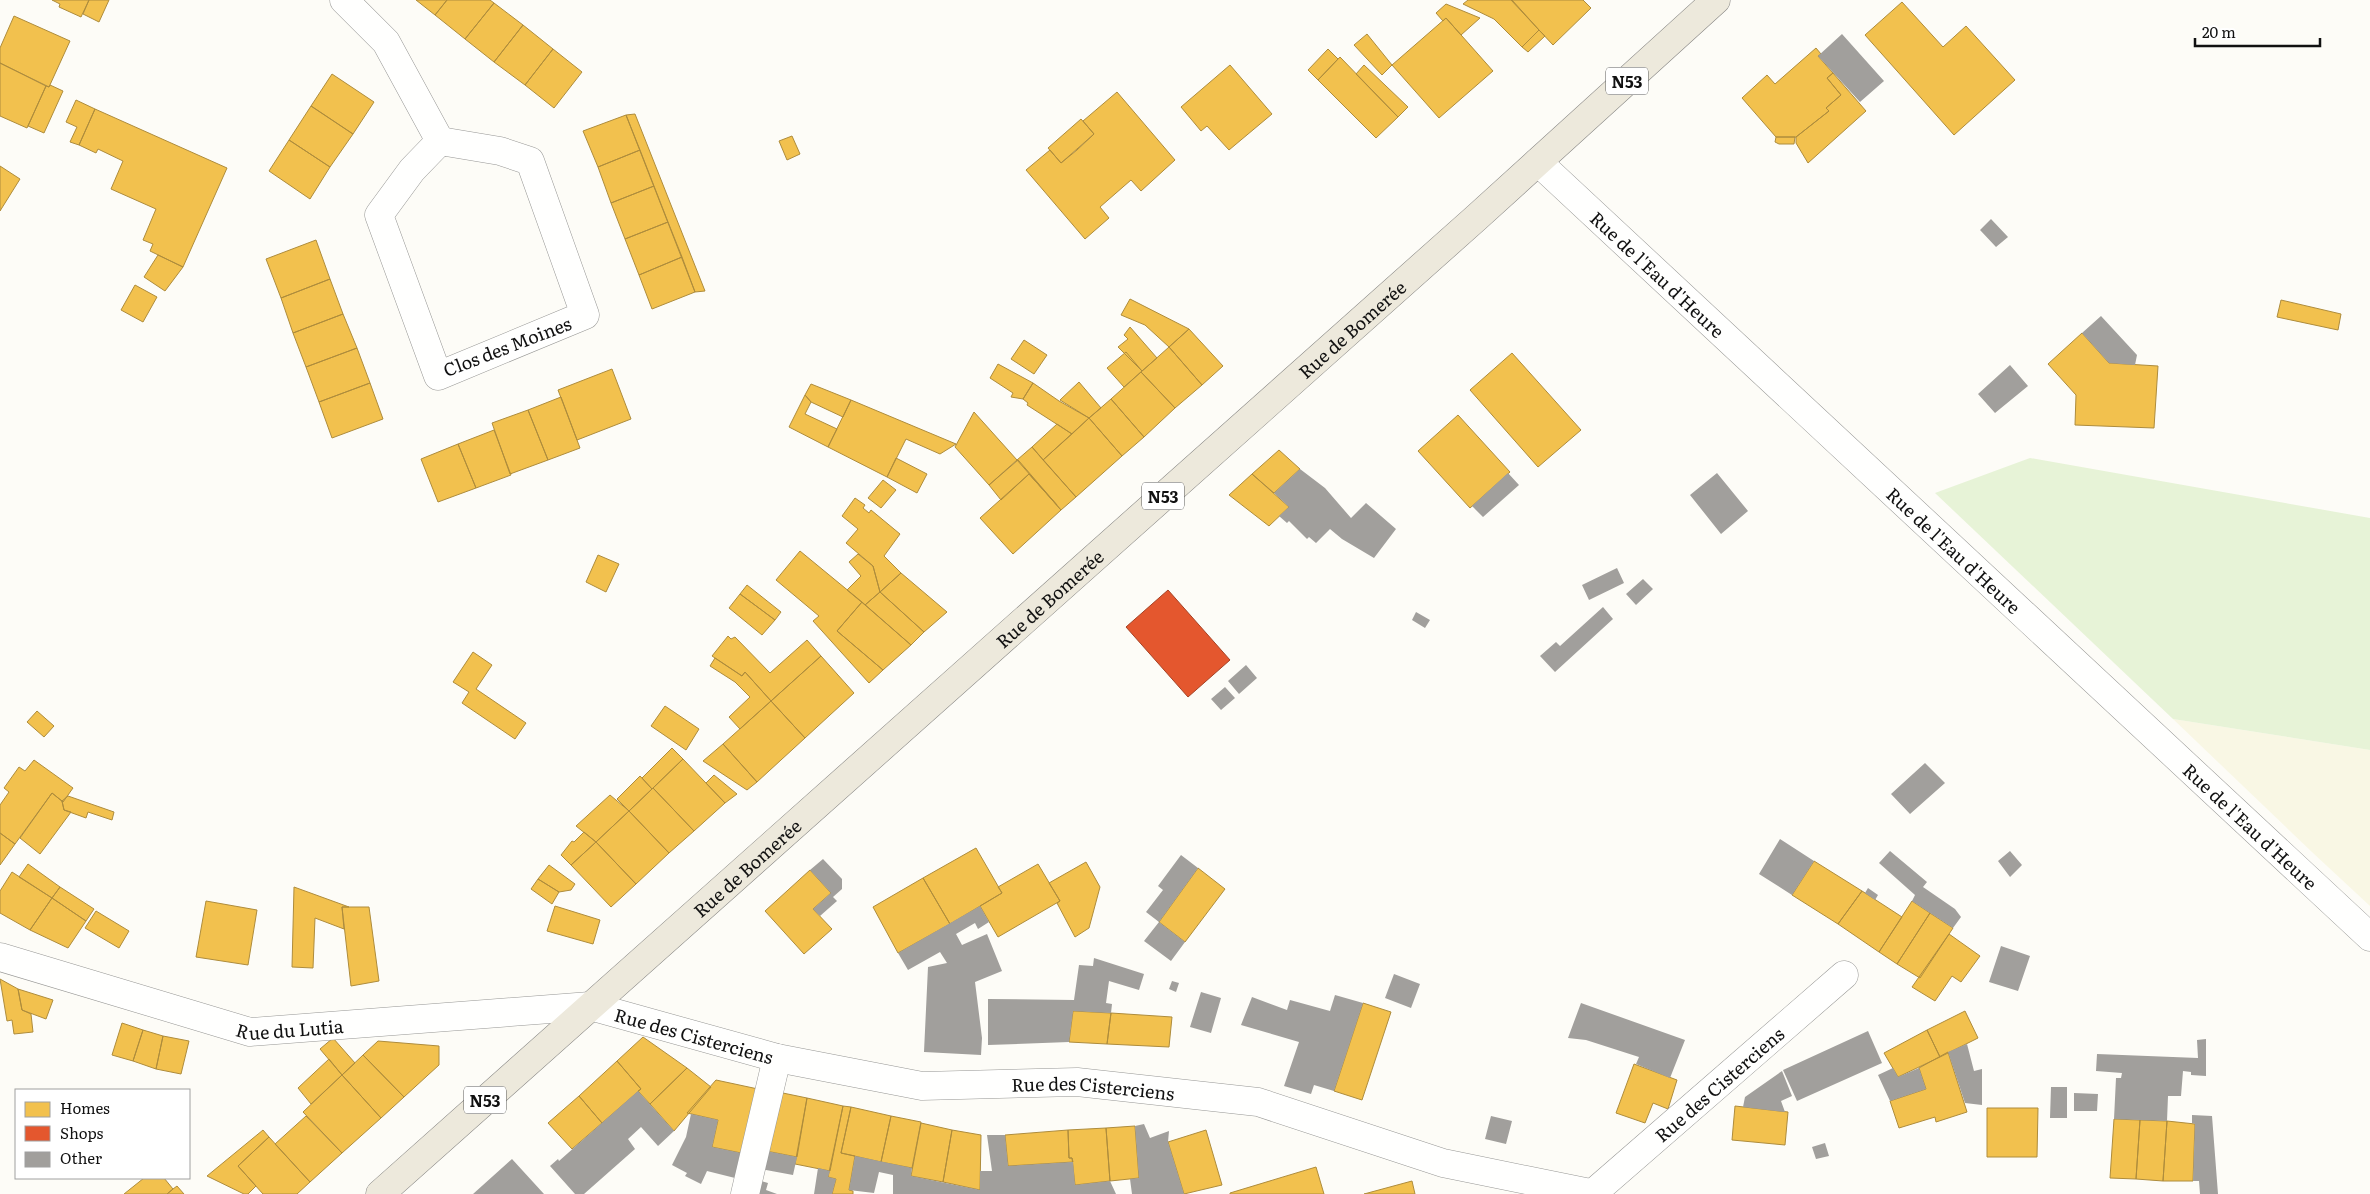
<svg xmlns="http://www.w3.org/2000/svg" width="2370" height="1194" font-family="Literata,serif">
	<rect width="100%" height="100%" fill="#fdfcf7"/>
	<path fill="#f9f7e4" d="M2173,719L2370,750V906L2313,853Z"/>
	<path fill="#e7f3d7" d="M2030,458L2370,518V750L2173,719L1935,493Z"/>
	<path fill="#f2c14e" stroke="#ae8c3c" d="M52,0H89L81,17L59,7L60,4Z
		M89,0H109L99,22L83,14Z
		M416,0H447L435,15Z
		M447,0H490L494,3L465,39L435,15Z
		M1468,0H1512L1539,30L1522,47L1494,19L1463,4Z
		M1511,0H1583L1591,8L1553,45Z
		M1902,2L1943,47L1966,26L2015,80L1954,135L1865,35Z
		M494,3L523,25L494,62L465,39Z
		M1446,4L1480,18L1461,35L1446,18L1443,21L1436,13Z
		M14,16L70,41L49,87L0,63V48Z
		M1446,18L1493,71L1439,118L1392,65Z
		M523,25L553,49L525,85L494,62Z
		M1539,30L1545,36L1528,52L1522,47Z
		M1367,34L1392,65L1382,75L1354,45Z
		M1816,48L1821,54L1818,56L1833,73L1827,78L1841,95L1826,108L1829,111L1796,137H1776L1742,98L1767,75L1775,84Z
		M553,49L582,72L554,108L525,85Z
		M1328,49L1338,59L1318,80L1308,70Z
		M1340,57L1398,117L1376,138L1318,80Z
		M0,63L46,86L27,128L0,116Z
		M1230,65L1272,114L1229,150L1207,126L1201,131L1181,107Z
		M1364,65L1408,107L1398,117L1356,74Z
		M1833,73L1866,111L1808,163L1796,143V137L1829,111L1826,108L1841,95L1827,78Z
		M332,74L374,102L353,134L311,106Z
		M50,85L63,91L44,133L28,126L46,86L49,87Z
		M1117,92L1175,160L1141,191L1131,180L1100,207L1109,218L1085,239L1026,170L1050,150L1061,163L1077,150L1094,134L1083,121Z
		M76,100L95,109L79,145L70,142L77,127L66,122Z
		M311,106L353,134L330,167L289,140Z
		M95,109L227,168L183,267L150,251L153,244L143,240L156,209L111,189L123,161L98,149L96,153L79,145Z
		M635,114L705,291L695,292L626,115Z
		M626,115L640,150L598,167L583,131Z
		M1081,119L1094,134L1061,163L1048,148Z
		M792,136L800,154L787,160L779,141Z
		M1776,137H1795L1794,144H1779L1775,142Z
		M289,140L330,167L310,199L269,171Z
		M640,150L654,186L611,203L598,167Z
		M0,166L20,179L0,211Z
		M654,186L668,222L625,239L611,203Z
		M668,222L682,257L639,275L625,239Z
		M316,240L330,279L281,298L266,259Z
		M158,255L183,267L165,291L144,277Z
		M682,257L695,292L652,309L639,275Z
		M330,279L343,314L293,333L281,298Z
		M135,285L157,297L143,322L121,310Z
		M1130,299L1189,329L1169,347L1145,325L1121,315Z
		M2281,300L2341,314L2338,330L2277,317Z
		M343,314L357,348L306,367L293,333Z
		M1130,327L1157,358L1142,371L1118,347L1128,339L1124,335Z
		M1189,329L1223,366L1202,385L1169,347Z
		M2082,333L2109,363L2158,366L2154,428L2075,425L2076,395L2048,364Z
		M1024,340L1047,355L1034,374L1011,359Z
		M1169,347L1202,385L1175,408L1141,372Z
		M357,348L370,383L319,402L306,367Z
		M1126,352L1142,371L1124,387L1107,368Z
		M1512,353L1581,430L1538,467L1470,390Z
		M998,364L1033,383L1023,399L1011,397L1013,393L990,378Z
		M612,369L631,419L577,440L558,390Z
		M1141,372L1175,408L1144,437L1111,399Z
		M1079,382L1101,408L1089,418L1060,400Z
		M370,383L383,419L332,438L319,402Z
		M1033,383L1059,401L1089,418L1072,434L1027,405L1028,403L1023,399Z
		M811,384L851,400L843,417L811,402L805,395Z
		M805,395L811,402L805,414L837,429L828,447L789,427Z
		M561,397L580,448L548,460L528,410Z
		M1111,399L1144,437L1122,456L1089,418Z
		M851,400L956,444L940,454L906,439L887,477L828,447Z
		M528,410L548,460L510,474L492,423Z
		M974,412L1017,460L989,485L955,447Z
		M1458,415L1510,472L1470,508L1418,451Z
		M1089,418L1122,456L1076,497L1043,460Z
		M1057,424L1072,434L1043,460L1032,447Z
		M494,430L511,475L476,488L458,444Z
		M458,444L476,488L438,502L421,459Z
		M1032,447L1076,497L1061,510L1017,460Z
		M1279,450L1300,469L1274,493L1252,474Z
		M896,458L927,474L917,493L887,477Z
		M1018,460L1019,461L1057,505L1029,474L1001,500L989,485Z
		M1029,474L1061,510L1013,554L980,518Z
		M1252,474L1289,507L1269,526L1229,495Z
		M883,480L896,490L881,508L868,498Z
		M855,498L865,505L863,508L869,513L871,510L900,534L884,556L901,573L880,592L873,566L846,543L858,529L842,516Z
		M800,551L862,602L837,631L883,670L869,683L813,621L819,616L776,580Z
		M858,554L873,566L880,592L865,605L847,590L861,576L849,562Z
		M598,555L619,564L606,592L586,582Z
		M901,573L947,612L924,632L880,592Z
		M747,585L781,612L775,620L740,594Z
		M880,592L924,632L911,645L865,605Z
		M740,594L775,620L762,635L729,608Z
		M862,602L911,645L883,670L837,631Z
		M728,636L731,639L735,637L770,673L807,640L821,656L771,701L745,672L742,676L712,656Z
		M473,652L492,665L476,689L526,723L515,739L462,703L469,692L453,682Z
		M821,656L854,693L805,738L771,701Z
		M715,658L742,676L745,672L771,701L740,729L729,717L750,697L735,682L710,666Z
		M771,701L805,738L757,782L723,744Z
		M665,706L699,729L686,750L651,726Z
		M37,711L54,726L44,737L27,722Z
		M723,744L757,782L747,790L703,761Z
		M672,748L683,759L652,789L642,778Z
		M683,759L725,803L694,831L653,788Z
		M34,760L73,788L63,802L52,793L15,844L0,833V805L9,792L4,788L19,767L25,771Z
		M714,775L737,794L725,803L706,783Z
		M640,776L652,789L629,811L617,799Z
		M653,788L694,831L669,853L629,811Z
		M52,793L62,801L64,810L71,812L40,854L20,838Z
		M610,795L629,811L596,842L576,826Z
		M68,796L114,812L112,820L88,812L86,818L64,810L62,801Z
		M629,811L669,853L636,884L596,842Z
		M584,832L596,842L571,865L561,855L572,841L574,842Z
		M0,833L15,844L0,865Z
		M596,842L636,884L611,907L571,865Z
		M976,848L1002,893L950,924L923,878Z
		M1814,861L1862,891L1838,924L1792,895Z
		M1086,862L1100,887L1089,928L1075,937L1057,903L1060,901L1049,883Z
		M28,864L60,887L52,898L19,877Z
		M1038,864L1060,901L998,937L980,906L1002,893L998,887Z
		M549,865L575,884L571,890L559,892L538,879Z
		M1198,868L1225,889L1185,942L1159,922Z
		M810,870L831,893L813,909L832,929L804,954L765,911Z
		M12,872L52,898L30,930L0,913V891Z
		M923,878L950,924L898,953L873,907Z
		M538,879L559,892L552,904L531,889Z
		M60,887L94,909L86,921L52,898Z
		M294,887L349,907H342L344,929L315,918L313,968L292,967Z
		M1862,891L1902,917L1879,952L1838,924Z
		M52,898L86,921L68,948L30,930Z
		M206,901L257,910L248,965L196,957Z
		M1912,901L1930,913L1897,964L1879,952Z
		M555,906L600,920L593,944L547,931Z
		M342,907H369L379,981L351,986Z
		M96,911L129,931L119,948L85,928Z
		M1930,913L1953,928L1920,978L1897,964Z
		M1949,934L1980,956L1961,982L1952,976L1935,1001L1912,987Z
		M0,979L18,989L22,1010L31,1014L33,1032L14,1034L12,1020L7,1021Z
		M18,989L53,1000L46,1019L22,1010Z
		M1363,1003L1391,1012L1362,1100L1334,1091Z
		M1073,1011L1111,1013L1107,1044L1069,1042Z
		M1965,1011L1978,1038L1940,1057L1927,1030Z
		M1111,1013L1172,1017L1169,1047L1107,1044Z
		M122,1023L143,1030L133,1061L112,1055Z
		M143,1030L163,1036L156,1069L133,1061Z
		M1927,1030L1940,1057L1898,1077L1884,1053Z
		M163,1036L189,1041L181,1074L156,1069Z
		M643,1037L687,1068L650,1104L638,1091L641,1089L617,1061Z
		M333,1038L355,1063L342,1075L320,1049Z
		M378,1041L439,1046V1065L404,1097L363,1055Z
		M1948,1052L1967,1112L1936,1122L1935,1117L1899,1128L1890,1101L1926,1089L1919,1068Z
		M363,1055L404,1097L381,1118L342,1075Z
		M329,1059L342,1075L311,1104L298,1088Z
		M617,1061L641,1089L602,1123L579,1096Z
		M1634,1064L1677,1080L1668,1109L1653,1103L1645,1123L1616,1113Z
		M687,1068L711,1087L674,1131L650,1104Z
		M342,1075L381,1118L342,1153L303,1112Z
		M716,1080L758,1089L746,1154L712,1147L718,1120L687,1113Z
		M778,1092L807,1098L797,1157L766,1151Z
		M579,1096L602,1123L572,1149L548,1123Z
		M807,1098L843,1106L830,1171L795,1164Z
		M843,1106L851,1107L841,1153L855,1156L849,1190L853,1191V1194H832L836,1179L828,1177Z
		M1735,1106L1788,1112L1785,1145L1732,1140Z
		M851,1107L891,1116L881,1162L841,1153Z
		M1987,1108H2038L2037,1157H1987Z
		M306,1116L342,1153L310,1182L275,1144Z
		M891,1116L921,1122L912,1168L881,1162Z
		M2114,1119L2140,1120L2136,1179L2110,1178Z
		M2140,1120L2167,1121L2163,1181L2136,1179Z
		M2167,1121L2195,1124L2193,1181H2163Z
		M921,1123L952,1130L943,1182L911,1176Z
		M1135,1126L1139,1178L1110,1181L1106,1128Z
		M1106,1128L1110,1181L1075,1185L1072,1158H1069L1068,1130Z
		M263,1130L269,1137L238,1166L256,1186L248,1194H244L207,1176Z
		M952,1130L981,1135L980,1190L943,1182Z
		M1068,1130L1069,1158H1072L1073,1162L1008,1166L1005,1135Z
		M1206,1130L1222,1185L1184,1194L1168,1142Z
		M269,1137L310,1182L297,1194H263L238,1166Z
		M1316,1167L1324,1194H1230V1193Z
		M144,1178H164L173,1189L167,1194H124Z
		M1412,1181L1415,1194H1364Z
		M177,1186L184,1194H167L173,1189Z"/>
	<path fill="#e4572e" stroke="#a54225" d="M1168,590L1230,660L1188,697L1126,627Z"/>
	<path fill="#a19f9c" d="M1842,34L1884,81L1860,102L1818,56Z
		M1991,219L2008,237L1996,247L1980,230Z
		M2101,316L2137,355L2135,365L2109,363L2082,333Z
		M2010,365L2028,386L1995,413L1978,394Z
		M1300,469L1325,488L1351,518L1366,503L1396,529L1374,558L1342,539L1330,529L1316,543L1309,537L1307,539L1289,521L1287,523L1279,516L1289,507L1274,493Z
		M1508,473L1519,485L1483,517L1472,506Z
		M1717,473L1748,511L1721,534L1690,495Z
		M1617,568L1624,583L1589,600L1582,585Z
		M1643,579L1653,589L1636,605L1626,594Z
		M1603,607L1613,619L1555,672L1540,656L1556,642L1560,646Z
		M1416,612L1430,620L1425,628L1412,620Z
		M1246,665L1257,678L1239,694L1228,681Z
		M1225,687L1235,698L1221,710L1211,699Z
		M1925,763L1945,783L1910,814L1891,794Z
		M1780,839L1814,861L1792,895L1759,874Z
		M1890,851L1927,882L1923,887L1955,909L1961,917L1953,928L1912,901L1915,895L1879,863Z
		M2010,851L2022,865L2010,877L1998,861Z
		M1181,855L1198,868L1159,922L1146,912L1163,890L1158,886Z
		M823,859L842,879V889L833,897L837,901L820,916L813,909L831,893L810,870Z
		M1868,888L1878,895L1875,900L1865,893Z
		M980,906L989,922L978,929L975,923L956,934L962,945L987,934L1002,971L975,982L982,1038L981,1055L924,1052L928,967L947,963L940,952L908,970L898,953Z
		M1159,922L1185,942L1171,961L1144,941Z
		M2001,946L2030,956L2018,991L1989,982Z
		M1094,958L1144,974L1139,990L1109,981L1106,1003L1112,1004L1111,1013L1073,1011L1069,1042L988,1045V999L1074,1000L1079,965L1093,966Z
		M1394,974L1420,984L1411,1008L1385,998Z
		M1172,981L1179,983L1176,992L1169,989Z
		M1201,992L1221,998L1211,1033L1190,1027Z
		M1335,995L1363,1003L1334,1091L1314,1085L1311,1094L1284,1086L1299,1042L1241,1025L1252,997L1287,1010L1290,1000L1330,1011Z
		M1581,1003L1685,1040L1670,1078L1636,1064L1639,1057L1586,1040L1568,1038Z
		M1868,1031L1882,1063L1797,1101L1783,1070Z
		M2206,1039V1076L2191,1075V1072L2183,1071L2181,1096H2168L2167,1121L2114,1119L2116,1078H2121L2122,1073L2096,1071L2097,1054L2198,1058L2197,1040Z
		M1967,1044L1974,1071L1982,1069V1105L1965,1103L1948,1052Z
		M1893,1068L1898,1077L1919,1068L1926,1089L1890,1101L1878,1075Z
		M1782,1071L1792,1096L1781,1101L1785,1112L1743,1107L1745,1097Z
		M2051,1087H2067V1118H2050Z
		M638,1091L674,1131L658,1146L641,1127L628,1139L635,1149L584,1194H575L550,1166L558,1159L559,1161Z
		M2074,1093L2098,1094L2097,1111H2074Z
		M691,1114L718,1120L712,1147L746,1154L739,1179L707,1171L701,1184L685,1176L687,1173L672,1165L686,1137Z
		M2192,1115L2212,1116L2218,1194H2200L2199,1181H2193L2195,1124L2192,1123Z
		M1491,1116L1512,1121L1506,1144L1485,1139Z
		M1144,1124L1150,1138L1169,1131L1168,1142L1184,1194H1132L1130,1179L1139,1178L1135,1126Z
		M987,1135H1005L1008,1166L1073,1162L1075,1185L1110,1181L1116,1194H893V1175L879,1172L874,1193L849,1190L855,1156L912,1168L911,1176L980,1190V1171H992Z
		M1825,1143L1829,1156L1816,1159L1812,1147Z
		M766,1151L797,1157L793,1175L761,1169Z
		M512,1159L544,1194H473Z
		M818,1168L830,1171L828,1177L836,1179L832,1194H814Z
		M758,1180L768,1183L766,1190L777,1194H755Z"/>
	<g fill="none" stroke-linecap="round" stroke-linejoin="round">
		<defs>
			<g id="minor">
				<path d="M344,0L386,42L440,141"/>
				<path d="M440,141L500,151L530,161L585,315L438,376L379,215L412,170Z"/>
				<path id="s1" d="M1538,162L2370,937"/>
				<path id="s2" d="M0,957L250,1032L590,1006L777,1058L922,1086L1077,1082L1258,1102L1443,1163L1595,1194"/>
				<path d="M745,1194L777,1058"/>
				<path id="s3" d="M1592,1194L1844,975"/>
			</g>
			<g id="primary">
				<path id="s4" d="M380,1194L1476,218L1716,0"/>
			</g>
		</defs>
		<use href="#minor" stroke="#979795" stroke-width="29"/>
		<use href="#primary" stroke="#858482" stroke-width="29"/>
		<use href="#minor" stroke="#fffffe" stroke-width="28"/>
		<use href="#primary" stroke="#ede9dc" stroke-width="28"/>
	</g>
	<g text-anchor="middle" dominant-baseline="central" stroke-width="5" stroke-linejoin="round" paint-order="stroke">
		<g fill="#fff" stroke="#585858" stroke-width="1">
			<rect x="1606" y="67.5" width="42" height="27" rx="4"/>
			<rect x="1142" y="482.5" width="42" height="27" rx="4"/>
			<rect x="464" y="1086.5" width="42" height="27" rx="4"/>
		</g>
		<g font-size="16" font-weight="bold" fill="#111">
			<text x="1627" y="81">N53</text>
			<text x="1163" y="496">N53</text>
			<text x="485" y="1100">N53</text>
		</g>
		<g font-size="18" fill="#111" stroke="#fff">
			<text stroke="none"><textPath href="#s1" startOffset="164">Rue de l'Eau d'Heure</textPath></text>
			<text stroke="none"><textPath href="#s4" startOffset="1301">Rue de Bomerée</textPath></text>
			<text transform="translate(507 346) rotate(-21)">Clos des Moines</text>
			<text stroke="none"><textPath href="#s1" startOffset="569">Rue de l'Eau d'Heure</textPath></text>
			<text stroke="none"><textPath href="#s4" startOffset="896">Rue de Bomerée</textPath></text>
			<text stroke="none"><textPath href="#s1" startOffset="974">Rue de l'Eau d'Heure</textPath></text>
			<text stroke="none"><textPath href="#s4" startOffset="491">Rue de Bomerée</textPath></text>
			<text stroke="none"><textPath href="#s2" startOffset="301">Rue du Lutia</textPath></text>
			<text stroke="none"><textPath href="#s2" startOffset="710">Rue des Cisterciens</textPath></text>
			<text stroke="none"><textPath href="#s3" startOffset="168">Rue des Cisterciens</textPath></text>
			<text stroke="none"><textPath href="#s2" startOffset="1115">Rue des Cisterciens</textPath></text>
		</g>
	</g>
	<rect x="15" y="1089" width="175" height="90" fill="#ffffff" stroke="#a0a0a0"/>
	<rect x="25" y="1102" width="25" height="15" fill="#f2c14e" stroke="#a0a0a0"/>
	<text x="60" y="1114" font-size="15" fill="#111111">Homes</text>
	<rect x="25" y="1126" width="25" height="15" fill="#e4572e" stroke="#a0a0a0"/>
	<text x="60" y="1139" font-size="15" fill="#111111">Shops</text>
	<rect x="25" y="1152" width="25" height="15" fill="#a19f9c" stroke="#a0a0a0"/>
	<text x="60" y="1164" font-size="15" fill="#111111">Other</text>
	<path d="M2195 38v8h125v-8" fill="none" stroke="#111111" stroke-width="2.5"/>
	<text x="2202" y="38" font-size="15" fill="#111111" stroke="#ffffff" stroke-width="4" paint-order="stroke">20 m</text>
</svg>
